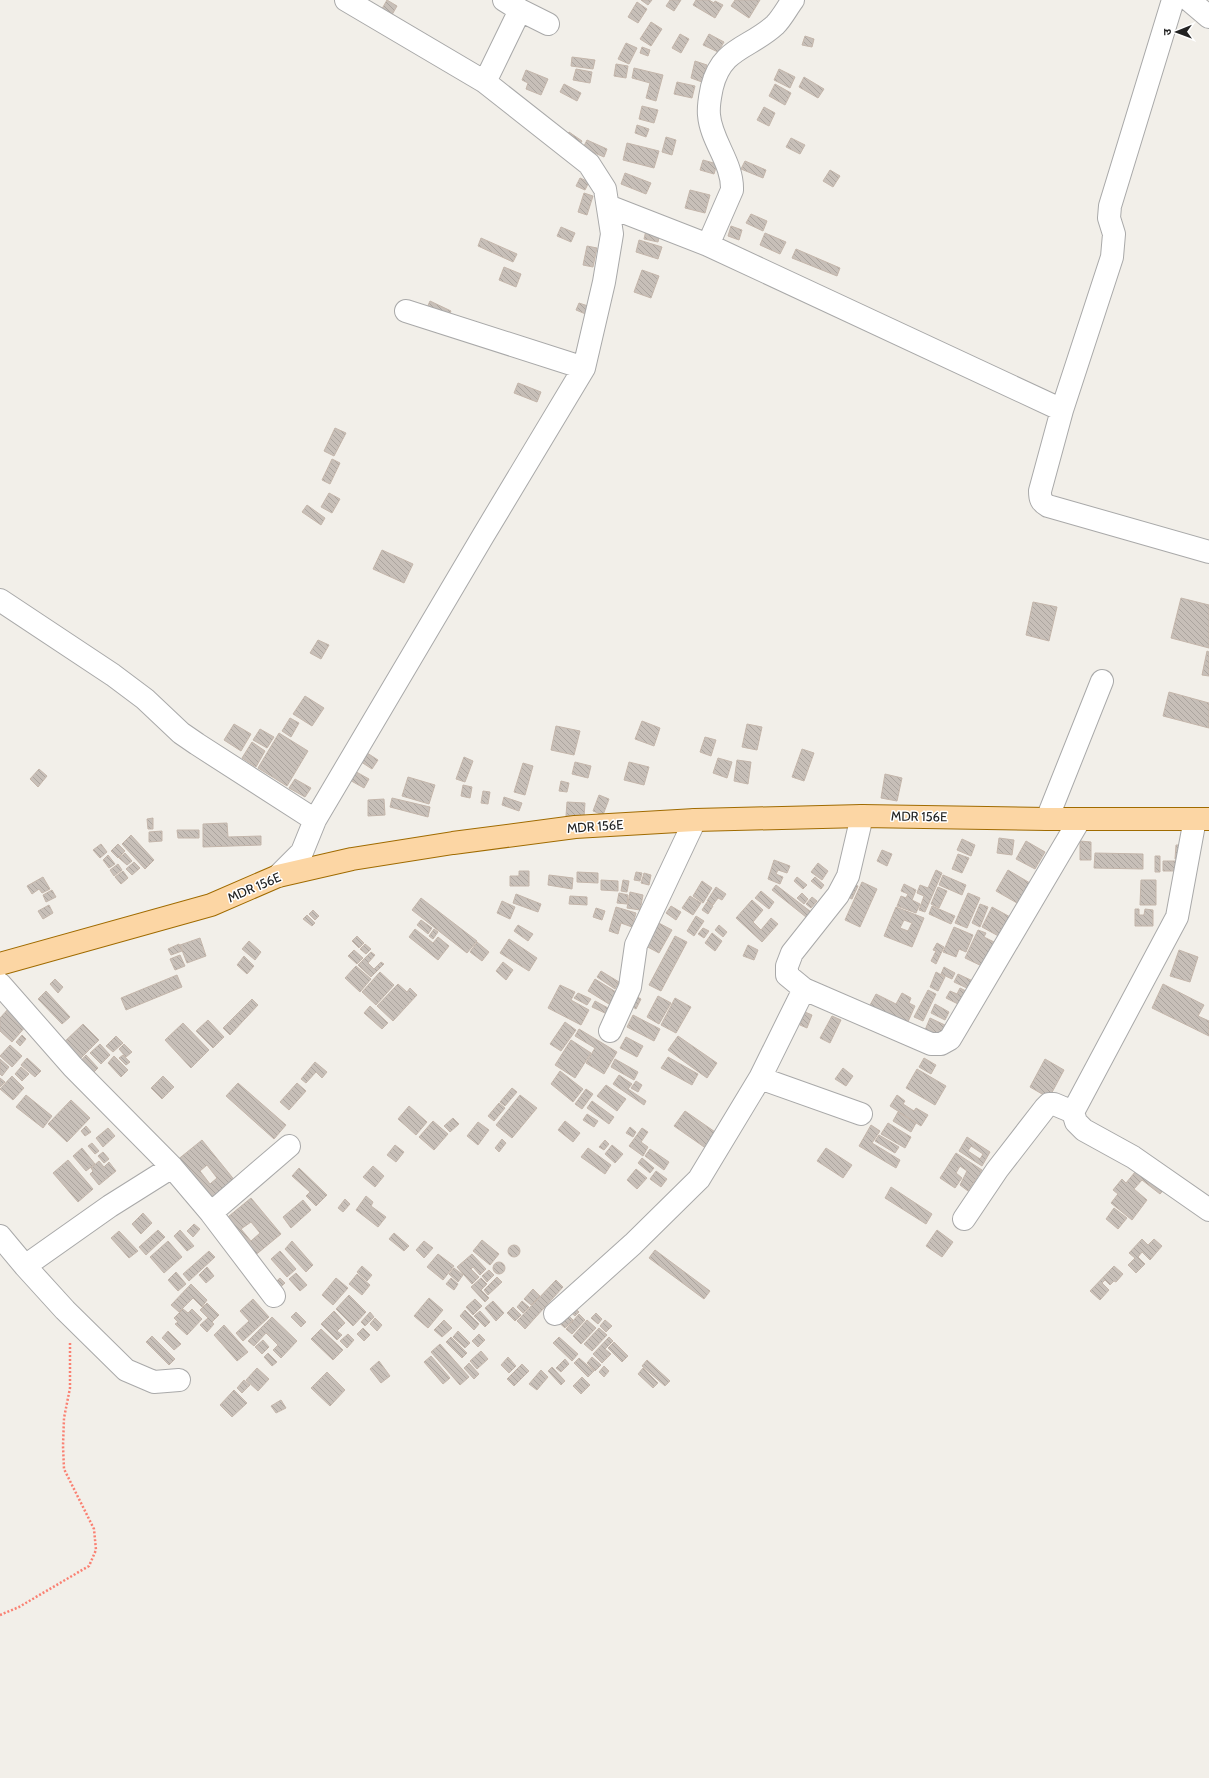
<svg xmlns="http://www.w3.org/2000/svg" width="1209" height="1778" font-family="Cabin,'Noto Sans Devanagari',sans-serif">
	<defs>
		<pattern id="building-back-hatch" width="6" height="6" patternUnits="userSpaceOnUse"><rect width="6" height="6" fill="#c7bfb8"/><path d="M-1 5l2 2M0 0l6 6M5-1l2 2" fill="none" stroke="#aba49e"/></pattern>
	</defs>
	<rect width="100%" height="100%" fill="#f2efe9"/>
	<path fill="url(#building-back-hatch)" stroke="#c4b6ab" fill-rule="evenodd" d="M387,0L397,6L389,20L379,14Z
		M641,0H652L648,5Z
		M670,0H681L674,11L666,6Z
		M696,0H709L714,3L715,1L723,5L715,18L693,5Z
		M735,0H760L749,18L731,6Z
		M637,2L647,9L638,23L628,17Z
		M651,22L662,29L651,46L640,39Z
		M680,34L689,39L681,53L672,48Z
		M709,34L724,42L718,52L703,45Z
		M805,36L814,39L812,47L802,45Z
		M626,43L637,48L629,64L618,59Z
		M642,47L650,50L648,56L640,53Z
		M572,57L595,60L593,69L571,66Z
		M695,61L707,65L702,82L691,78Z
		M616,64L628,66L626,78L614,76Z
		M634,68L663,75L656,101L646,98L650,83L632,78Z
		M576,69L592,72L590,83L573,80Z
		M779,69L795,77L790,88L774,80Z
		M526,70L548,79L541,95L526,89L528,83L522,80Z
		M804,77L824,89L818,98L799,87Z
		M677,82L695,86L692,98L674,94Z
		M564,84L581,93L577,101L560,92Z
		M775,84L791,93L785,105L769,96Z
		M642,106L658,110L654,123L639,119Z
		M764,107L775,113L769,126L757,120Z
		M637,125L649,129L646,137L635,133Z
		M569,132L582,141L577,149L564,140Z
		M666,137L676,140L672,155L662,152Z
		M791,138L805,145L800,154L786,147Z
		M587,140L607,149L604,157L583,148Z
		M627,143L659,151L654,168L623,160Z
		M703,160L717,164L714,174L700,170Z
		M745,161L766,170L763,178L741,169Z
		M830,170L840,176L833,187L823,181Z
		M625,173L651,183L646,194L621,184Z
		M580,178L589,182L585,190L576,186Z
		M690,190L710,195L705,213L685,208Z
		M584,193L593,196L587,215L578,212Z
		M751,214L767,221L763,231L746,223Z
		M647,226L661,229L658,242L644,239Z
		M731,226L742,230L739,240L728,236Z
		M561,227L575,233L571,242L557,236Z
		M765,233L786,242L780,254L760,245Z
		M481,238L517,254L513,262L478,246Z
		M639,240L662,247L658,259L636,252Z
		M587,246L597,248L593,267L583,265Z
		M796,249L840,268L837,276L792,258Z
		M504,267L521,274L516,287L499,280Z
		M642,270L659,276L651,298L634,292Z
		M430,301L451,311L447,319L426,310Z
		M579,303L591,307L588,315L576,310Z
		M518,383L541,392L537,402L514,393Z
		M335,428L346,433L334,456L324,451Z
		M332,459L340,463L330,484L322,480Z
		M329,493L340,499L332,513L321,507Z
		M307,505L325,518L321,525L302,512Z
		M382,550L413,564L404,583L373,569Z
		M1181,598L1209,605V648L1171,638Z
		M1033,602L1057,607L1049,641L1026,635Z
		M318,640L329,645L321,659L310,653Z
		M1207,651L1209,652V676L1202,675Z
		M1169,692L1209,703V728L1163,716Z
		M305,696L324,708L312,726L293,714Z
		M290,718L299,723L291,737L282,731Z
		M642,721L660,728L654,746L635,739Z
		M234,724L251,734L241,751L224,740Z
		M747,724L762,727L757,750L742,747Z
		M556,726L580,731L574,755L551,750Z
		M260,729L274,737L267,748L253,740Z
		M279,733L308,751L287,786L258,768Z
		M705,737L716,740L711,756L700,752Z
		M252,742L265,751L256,767L242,758Z
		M361,749L378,760L372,769L355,758Z
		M802,749L814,753L804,781L792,777Z
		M464,757L473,761L465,782L456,779Z
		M718,758L732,762L727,778L713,773Z
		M737,760L751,762L748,784L734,781Z
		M575,762L591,766L588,778L572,774Z
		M629,762L649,767L644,785L624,780Z
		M523,763L533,766L525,795L514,792Z
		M39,769L47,776L38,787L30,779Z
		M351,769L369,779L364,788L346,778Z
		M885,774L902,778L897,801L881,798Z
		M408,777L435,785L429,804L402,796Z
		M295,779L311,788L305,797L289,788Z
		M561,781L569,783L567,792L559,791Z
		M463,785L472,787L470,798L461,796Z
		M483,791L490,792L488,804L481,803Z
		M599,795L609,799L603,815L593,811Z
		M504,797L522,803L519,811L502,805Z
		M392,798L430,807L428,817L390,807Z
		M384,799L385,815L368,816V800Z
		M567,802L585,803L584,817L566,816Z
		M153,818V829H148L147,819Z
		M227,823L228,837L261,836V845L203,847V824Z
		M177,830H199V838H178Z
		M162,831V841L149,842V832Z
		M131,835L154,860L145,869L122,844Z
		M999,838L1014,840L1012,855L997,853Z
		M962,839L975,845L971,856L957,850Z
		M1026,841L1045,852L1035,869L1016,859Z
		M1080,841L1091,842V860H1080Z
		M101,844L107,852L100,858L93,850Z
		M118,844L125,851L118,858L111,851Z
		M1176,845H1184V859H1175Z
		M882,850L892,854L887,866L877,861Z
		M125,853L132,861L127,865L119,858Z
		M1095,853L1143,854V869L1094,868Z
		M958,854L969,858L962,873L952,869Z
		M108,855L115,864L109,868L103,860Z
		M1155,856H1160V872H1155Z
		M774,860L790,866L787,873L778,870L776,874L783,877L780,884L768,879Z
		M1163,861H1181V871H1163Z
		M134,862L140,868L132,875L126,869Z
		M818,863L828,871L822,880L811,872Z
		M118,864L122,870L114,876L110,870Z
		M936,870L942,873L925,912L919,910L924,896L917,893L920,885L928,888Z
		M1008,870L1035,886L1024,907L996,891Z
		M123,871L128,878L121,884L115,877Z
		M519,871H529V886H510V876H519Z
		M577,872L598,873V883L577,882Z
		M636,872L642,873L640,881L634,880Z
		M644,873L651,875L649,885L641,883Z
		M549,875L573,878L572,889L548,885Z
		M943,875L966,885L962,895L939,885Z
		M43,877L50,889L42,893L39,889L32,894L27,886Z
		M797,877L807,885L803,889L794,881Z
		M815,877L824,885L821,889L811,881Z
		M601,880L618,881V891L601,890Z
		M623,880L629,881L627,892L621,891Z
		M1141,880H1156V905H1140Z
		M702,881L712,888L703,903L693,896Z
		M847,881L858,886L852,899L842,894Z
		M862,882L877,889L860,927L845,920Z
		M904,884L916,890L912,900L920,904L916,913L897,906L901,896L906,898L908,894L901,891Z
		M776,885L815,915L811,921L772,890Z
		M716,887L726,894L722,900L718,898L713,905L707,901Z
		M938,887L947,891L939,908L931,904Z
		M52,890L56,897L46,902L43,895Z
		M761,891L774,902L769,909L755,898Z
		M630,892L643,895L640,910L627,908Z
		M619,893L628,895L627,904L617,903Z
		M802,893L808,899L804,904L797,898Z
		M968,893L980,898L967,928L955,923Z
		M516,894L541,904L538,912L513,903Z
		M570,896L587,897V905L569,904Z
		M690,896L701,903L693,915L682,908Z
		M812,897L817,901L811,908L806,904Z
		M421,898L477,941L467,953L412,910Z
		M752,900L763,910L753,922L761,930L771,918L778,924L762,942L736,918Z
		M502,901L515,907L510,919L497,913Z
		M707,902L713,906L708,914L702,910Z
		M980,904L988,907L980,927L972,923Z
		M49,905L53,913L43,919L38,911Z
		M671,906L681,912L676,920L666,913Z
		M932,906L955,916L951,924L929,914Z
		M616,907L636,913L632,927L621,923L618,934L609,931Z
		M896,907L924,918L912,947L884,936ZM904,920L912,923L908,931L900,928Z
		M992,907L1012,918L1002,938L982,927Z
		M596,908L605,911L602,920L593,917Z
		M1135,909H1139V915H1144L1145,909L1153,910V926H1135Z
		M313,910L319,916L315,920L309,914Z
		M307,915L315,923L312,926L303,919Z
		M696,916L704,921L694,936L687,931Z
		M421,920L432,928L428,934L417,925Z
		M655,921L672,930L659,953L642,944Z
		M518,925L533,934L528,941L514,931Z
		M719,925L727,932L723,937L715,930Z
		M954,927L973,935L966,952L959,949L956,957L943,952Z
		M703,928L709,931L704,938L698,934Z
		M415,929L433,943L438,937L449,946L438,960L409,937Z
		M434,929L438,932L433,939L429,936Z
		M978,930L986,933L984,937L998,944L986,968L965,958Z
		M712,933L722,941L715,951L705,943Z
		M357,936L364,943L359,948L352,941Z
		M675,936L687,942L661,991L649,985Z
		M200,938L206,956L187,963L180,945Z
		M509,939L537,958L529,971L500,953Z
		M249,941L261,952L255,960L242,949Z
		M477,942L489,952L482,961L470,952Z
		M937,943L944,947L936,964L931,961L936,951L933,950Z
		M179,944L182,951L171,955L168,949Z
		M365,944L371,949L366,954L360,949Z
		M748,945L758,950L754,960L743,956Z
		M354,950L363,958L357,964L348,956Z
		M1179,950L1198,957L1190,982L1170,976Z
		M371,952L375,955L368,963L374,969L381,962L384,964L371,977L358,965Z
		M180,955L185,966L175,970L170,959Z
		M244,956L254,966L247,974L237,965Z
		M503,962L513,970L506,980L496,971Z
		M356,966L371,979L360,992L345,978Z
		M944,967L955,973L952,979L941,974Z
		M601,971L619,982L615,989L597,977Z
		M380,972L394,985L376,1005L362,992Z
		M936,972L945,977L938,991L930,987Z
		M958,974L975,982L971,990L954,982Z
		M177,975L182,987L126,1010L121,998Z
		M55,979L63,987L58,993L50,984Z
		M595,979L616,992L609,1004L588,991Z
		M398,984L407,992L410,988L417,995L393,1021L377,1006Z
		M1163,984L1204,1005L1198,1016L1209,1021V1036L1152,1008Z
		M560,985L575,992L571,1000L589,1010L581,1025L548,1008Z
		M960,988L968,992L962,1006L946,998L950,991L957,994Z
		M928,990L936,994L923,1021L914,1017Z
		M46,991L70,1017L62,1024L38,999Z
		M578,993L591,999L587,1005L574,998Z
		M902,993L911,998L909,1003L915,1006L907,1024L870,1005L876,994L896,1004Z
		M632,994L641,999L636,1009L626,1003Z
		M658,996L671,1003L659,1024L647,1017Z
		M675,998L691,1007L676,1033L661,1025Z
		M252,999L258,1005L230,1035L223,1028Z
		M595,1001L610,1009L607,1014L592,1007Z
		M935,1004L949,1012L945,1020L931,1013Z
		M370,1006L388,1023L382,1029L364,1013Z
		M9,1008L27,1025L12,1042L0,1031V1018Z
		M805,1012L812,1015L807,1028L800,1025Z
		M633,1015L660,1029L654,1041L627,1027Z
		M832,1016L841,1020L830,1043L820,1038Z
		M930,1018L947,1026L941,1038L925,1030Z
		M208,1020L224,1037L213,1048L196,1031Z
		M565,1022L576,1030L561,1051L550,1044Z
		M183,1023L209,1050L191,1068L165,1040Z
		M83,1024L99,1040L76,1063L60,1046Z
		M579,1029L617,1052L604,1074L586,1063L595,1048L575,1036Z
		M22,1035L26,1039L20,1046L16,1042Z
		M116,1036L123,1043L113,1052L106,1046Z
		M678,1036L717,1063L707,1078L668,1050Z
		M626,1037L643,1046L637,1057L620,1048Z
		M571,1040L591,1053L575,1078L555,1065Z
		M100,1044L110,1055L101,1064L90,1053Z
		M124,1044L132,1052L126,1057L119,1049Z
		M10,1045L22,1056L12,1067L0,1056Z
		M86,1055L98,1068L90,1076L78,1064Z
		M123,1055L130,1062L126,1065L119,1058Z
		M114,1056L128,1070L121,1077L108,1063Z
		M668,1057L698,1074L692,1085L661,1068Z
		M27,1058L41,1071L35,1077L21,1065Z
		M924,1058L936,1065L931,1074L919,1067Z
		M0,1059L9,1067L2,1076L0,1074Z
		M615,1059L638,1072L634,1080L611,1067Z
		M1045,1059L1064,1070L1049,1098L1030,1087Z
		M315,1062L327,1072L322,1078L316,1072L306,1083L301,1079Z
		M21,1067L29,1074L22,1081L15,1074Z
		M843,1068L853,1076L846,1086L835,1079Z
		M917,1069L946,1086L935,1105L906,1088Z
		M560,1071L583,1089L573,1102L551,1084Z
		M619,1075L632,1084L628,1089L646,1101L644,1105L613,1084Z
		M12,1076L24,1088L13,1100L0,1089Z
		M163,1076L174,1087L162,1099L151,1088Z
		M0,1078L5,1082L0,1087Z
		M636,1081L642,1085L638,1092L631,1088Z
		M238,1083L286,1125L274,1139L226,1096Z
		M297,1083L306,1091L289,1110L280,1102Z
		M606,1085L626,1099L617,1111L597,1096Z
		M512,1088L517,1092L505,1106L500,1102Z
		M586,1089L593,1094L582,1109L575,1104Z
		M26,1095L52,1116L43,1128L16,1107Z
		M520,1095L537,1108L512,1138L496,1125Z
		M897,1095L905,1101L903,1104L914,1111L916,1108L928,1115L921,1126L890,1106Z
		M71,1100L90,1118L67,1142L48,1124Z
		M592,1101L614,1117L609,1124L587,1108Z
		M499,1103L505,1108L494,1121L488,1116Z
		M409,1106L427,1122L416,1135L398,1119Z
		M685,1111L718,1134L707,1149L674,1126Z
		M898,1112L916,1123L911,1132L893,1121Z
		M587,1114L598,1121L594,1127L583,1120Z
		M453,1118L459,1124L450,1132L444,1126Z
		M433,1121L448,1134L434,1150L419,1137Z
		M565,1121L580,1133L573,1142L558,1130Z
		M478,1122L489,1130L478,1145L467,1136Z
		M888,1123L911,1137L905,1148L881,1134Z
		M871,1125L880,1131L872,1143L900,1160L896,1168L859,1146Z
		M86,1126L91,1132L85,1136L81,1131Z
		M630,1127L636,1132L633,1137L626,1133Z
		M108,1128L115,1136L103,1147L96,1138Z
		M642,1128L648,1132L641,1142L648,1147L643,1156L629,1146Z
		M879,1135L899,1147L895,1153L875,1141Z
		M967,1137L990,1152L982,1166L959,1151ZM971,1146L983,1154L980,1159L968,1151Z
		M502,1139L506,1143L499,1152L495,1148Z
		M202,1140L236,1182L210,1203L176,1161ZM207,1165L217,1178L210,1184L200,1171Z
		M605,1140L609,1144L604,1150L599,1147Z
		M92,1143L99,1151L95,1154L88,1146Z
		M395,1145L404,1152L396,1162L387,1155Z
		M612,1145L623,1154L615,1163L605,1154Z
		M82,1148L95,1164L86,1171L73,1156Z
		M588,1148L611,1165L605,1174L581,1157Z
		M826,1148L852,1165L843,1178L817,1161Z
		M650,1149L669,1162L664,1170L645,1156Z
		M103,1152L109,1159L104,1163L98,1156Z
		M956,1153L982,1170L968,1191L960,1185L967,1171L960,1166L956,1173L962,1178L955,1188L940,1178Z
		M642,1158L654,1168L650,1173L638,1163Z
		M68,1160L93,1189L78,1202L53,1173Z
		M99,1161L104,1167L109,1162L116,1171L99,1185L90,1174L93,1171L91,1168Z
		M373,1166L384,1176L375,1187L363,1177Z
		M1140,1166L1166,1187L1160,1194L1142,1180L1134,1189L1147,1200L1132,1220L1111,1203L1118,1194L1113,1190L1122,1179L1126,1183Z
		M299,1168L327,1195L316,1206L306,1196L310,1192L292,1176Z
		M636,1169L647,1178L637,1189L627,1180Z
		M656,1171L667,1179L661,1187L650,1179Z
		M891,1187L932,1214L926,1224L885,1198Z
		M366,1196L373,1202L371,1206L386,1217L378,1227L356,1210Z
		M251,1198L281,1234L253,1257L223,1221ZM251,1222L260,1233L251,1241L241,1229Z
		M345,1199L350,1204L343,1212L338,1208Z
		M303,1200L311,1210L291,1228L283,1217Z
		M1114,1208L1127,1218L1118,1229L1106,1219Z
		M143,1213L152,1223L141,1234L132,1224Z
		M194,1224L200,1229L193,1237L187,1231Z
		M158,1230L165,1237L146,1255L139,1247Z
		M180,1230L194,1246L187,1251L174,1236Z
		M937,1230L953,1242L942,1257L926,1246Z
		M119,1231L138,1251L129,1258L111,1238Z
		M394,1233L409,1246L404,1251L389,1239Z
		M1142,1239L1148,1245L1154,1239L1162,1246L1150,1260L1142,1252L1138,1257L1145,1264L1136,1273L1128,1265L1135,1258L1129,1253Z
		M482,1240L499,1254L490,1265L473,1251Z
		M168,1241L182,1257L164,1273L150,1257Z
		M292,1241L313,1265L306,1272L285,1249Z
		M424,1241L433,1248L424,1258L416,1250Z
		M508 1251a6 6 0 1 1 12 0a6 6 0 1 1-12 0Z
		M655,1250L710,1291L704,1299L649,1258Z
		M209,1251L215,1257L189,1281L183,1274Z
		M280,1251L296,1269L287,1277L271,1259Z
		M438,1254L454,1266L443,1280L427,1267Z
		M472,1254L486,1269L480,1275L473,1267L471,1269L479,1277L472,1284L457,1267Z
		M493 1268a6 6 0 1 1 12 0a6 6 0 1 1-12 0Z
		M362,1266L372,1275L367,1281L357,1272Z
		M1114,1266L1123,1274L1116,1282L1114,1281L1110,1285L1105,1280L1102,1283L1109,1290L1100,1300L1090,1291Z
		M207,1267L214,1276L206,1283L199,1275Z
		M454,1268L463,1275L458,1282L449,1274Z
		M489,1270L494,1275L487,1282L482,1276Z
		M176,1272L186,1284L178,1291L168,1280Z
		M296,1273L307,1285L300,1291L289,1279Z
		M357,1274L370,1285L362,1295L349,1284Z
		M497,1277L502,1282L488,1295L484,1290Z
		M280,1278L285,1283L275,1292L270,1287Z
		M336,1278L348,1288L333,1305L322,1295Z
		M451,1278L458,1284L454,1290L446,1284Z
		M481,1278L487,1284L481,1290L489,1298L485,1302L471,1287Z
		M556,1280L563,1287L525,1329L517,1321Z
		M191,1284L207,1300L202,1307L193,1298L179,1312L171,1305Z
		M533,1289L540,1296L531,1305L524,1299Z
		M349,1295L366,1312L353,1326L336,1309Z
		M429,1298L443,1310L428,1328L414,1316Z
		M253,1299L269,1317L243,1341L236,1333L249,1321L240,1311Z
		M475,1299L482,1306L473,1315L466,1307Z
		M493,1301L504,1313L496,1321L485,1308Z
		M522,1301L529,1307L523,1313L517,1307Z
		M207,1303L219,1315L212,1322L214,1324L207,1332L200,1325L208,1318L200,1310Z
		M570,1304L579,1312L575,1316L566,1308Z
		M513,1307L521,1315L515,1321L507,1313Z
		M183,1309L188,1313L192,1309L202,1319L187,1335L175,1324L178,1322L174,1318Z
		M465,1310L479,1324L474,1330L460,1316Z
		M334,1311L345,1323L337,1331L342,1335L337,1340L321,1324Z
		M480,1311L490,1322L485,1327L474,1316Z
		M564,1311L573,1320L565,1328L556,1320Z
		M296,1312L306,1322L301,1327L291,1317Z
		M370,1312L374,1317L365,1326L361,1322Z
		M596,1313L602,1319L598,1324L591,1318Z
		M579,1314L585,1320L572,1334L566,1329Z
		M272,1317L297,1341L281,1358L273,1350L278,1345L266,1333L254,1346L248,1341Z
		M375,1318L382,1325L377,1331L370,1324Z
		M444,1320L452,1328L442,1337L434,1330Z
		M587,1320L596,1328L581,1344L573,1336Z
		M605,1320L612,1326L606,1332L600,1326Z
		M224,1325L248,1352L237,1361L214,1335Z
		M363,1328L370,1335L364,1341L357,1334Z
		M599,1328L607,1335L592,1351L584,1344Z
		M321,1329L343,1350L333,1360L311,1339Z
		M168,1331L181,1344L174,1350L162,1338Z
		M458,1331L470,1343L465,1348L453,1337Z
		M348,1334L354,1340L347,1348L340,1341Z
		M479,1334L485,1340L478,1347L472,1341Z
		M152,1336L175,1359L169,1365L146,1342Z
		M451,1337L467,1353L462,1358L446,1342Z
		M559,1337L578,1354L572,1361L553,1343Z
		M609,1337L613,1341L605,1349L611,1354L602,1363L593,1354Z
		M263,1340L269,1347L262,1354L255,1347Z
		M614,1342L628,1356L622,1362L608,1348Z
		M440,1344L469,1377L460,1385L431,1352Z
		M481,1351L488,1359L477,1369L470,1361Z
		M268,1353L277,1362L272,1366L264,1357Z
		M431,1356L450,1378L443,1384L424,1362Z
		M508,1357L516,1366L509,1373L501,1365Z
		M592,1357L601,1365L595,1371L587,1363Z
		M579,1358L594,1371L588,1377L574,1363Z
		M565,1359L569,1364L561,1372L556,1368Z
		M647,1360L670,1381L665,1386L642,1366Z
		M379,1361L390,1376L381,1383L370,1369Z
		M469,1363L479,1374L474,1379L464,1368Z
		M522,1364L529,1371L514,1386L507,1379Z
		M604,1366L609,1371L604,1377L599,1372Z
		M552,1367L565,1381L561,1385L548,1371Z
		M257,1368L269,1379L258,1391L246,1380Z
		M643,1368L658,1383L653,1388L638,1374Z
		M541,1370L548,1377L537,1390L529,1384Z
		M327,1372L345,1390L330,1406L311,1388Z
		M582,1377L590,1385L581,1394L573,1386Z
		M244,1380L250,1385L242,1393L237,1388Z
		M234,1390L247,1403L232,1417L220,1405Z
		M281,1400L286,1408L276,1413L271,1406Z"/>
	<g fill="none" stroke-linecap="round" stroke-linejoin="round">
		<defs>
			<path id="minor" d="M504,0L520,10L548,24
				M1173,0L1110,206L1109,218L1114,234L1112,257L1062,410L1040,491C1040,499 1041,502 1048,506L1209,552
				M1189,0L1209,17
				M485,82L520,10
				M608,206L708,245L1062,410
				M708,245L732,190C733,163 711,141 709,115C708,105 710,97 712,87C722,47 749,49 775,25C782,18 787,8 793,0
				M406,311L584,368
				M0,600L113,675L145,699L181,733L197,744L315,820
				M862,816L848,876L838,895L792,953L787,966V975L804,989L931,1044H941L950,1039L1080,819
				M1047,819L1102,681
				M1195,819L1177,917L1073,1112L1076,1122L1084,1130L1133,1157L1209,1210
				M278,876L302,852L315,820L483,536L584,368L604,282L612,234L605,189L589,164L485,82L346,0
				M0,984L73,1067L172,1167L211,1213L274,1296
				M610,1031L630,987L636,945L695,820
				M760,1078L861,1114
				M211,1213L289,1146
				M964,1219L997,1170L1045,1108L1049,1104H1054L1073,1112
				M0,1236L25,1266L65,1310L126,1370L154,1382L179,1380
				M25,1266L110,1206L172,1167
				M555,1314L633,1244L699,1179L760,1078L804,989"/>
			<path id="major" d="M0,964L211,905L278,876L352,859L453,843L575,827L695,820L862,816L1047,819H1209"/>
		</defs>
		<use href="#minor" stroke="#a9a9a9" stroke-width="24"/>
		<use href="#major" stroke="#a06b00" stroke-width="24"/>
		<path stroke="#fa8072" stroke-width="2.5" stroke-dasharray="2 2" stroke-linecap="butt" d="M0,1615L19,1607L89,1566L96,1550L94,1529L64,1469L63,1446L64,1418L70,1388V1342"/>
		<use href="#minor" stroke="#fff" stroke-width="22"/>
		<use href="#major" stroke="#fcd6a4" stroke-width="22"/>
	</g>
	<g text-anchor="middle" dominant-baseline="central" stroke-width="3" stroke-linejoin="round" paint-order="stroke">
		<g font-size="13" fill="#222" stroke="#fff">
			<text transform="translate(919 816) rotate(1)">MDR 156E</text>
			<text transform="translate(595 826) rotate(-4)">MDR 156E</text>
			<text transform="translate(254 887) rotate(-23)">MDR 156E</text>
		</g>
	</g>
	<g transform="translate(1177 32) rotate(269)" stroke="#ffffff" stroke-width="3" paint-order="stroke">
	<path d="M0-3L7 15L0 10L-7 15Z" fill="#222222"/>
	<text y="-6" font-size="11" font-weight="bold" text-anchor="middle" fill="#222222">उ</text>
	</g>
</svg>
